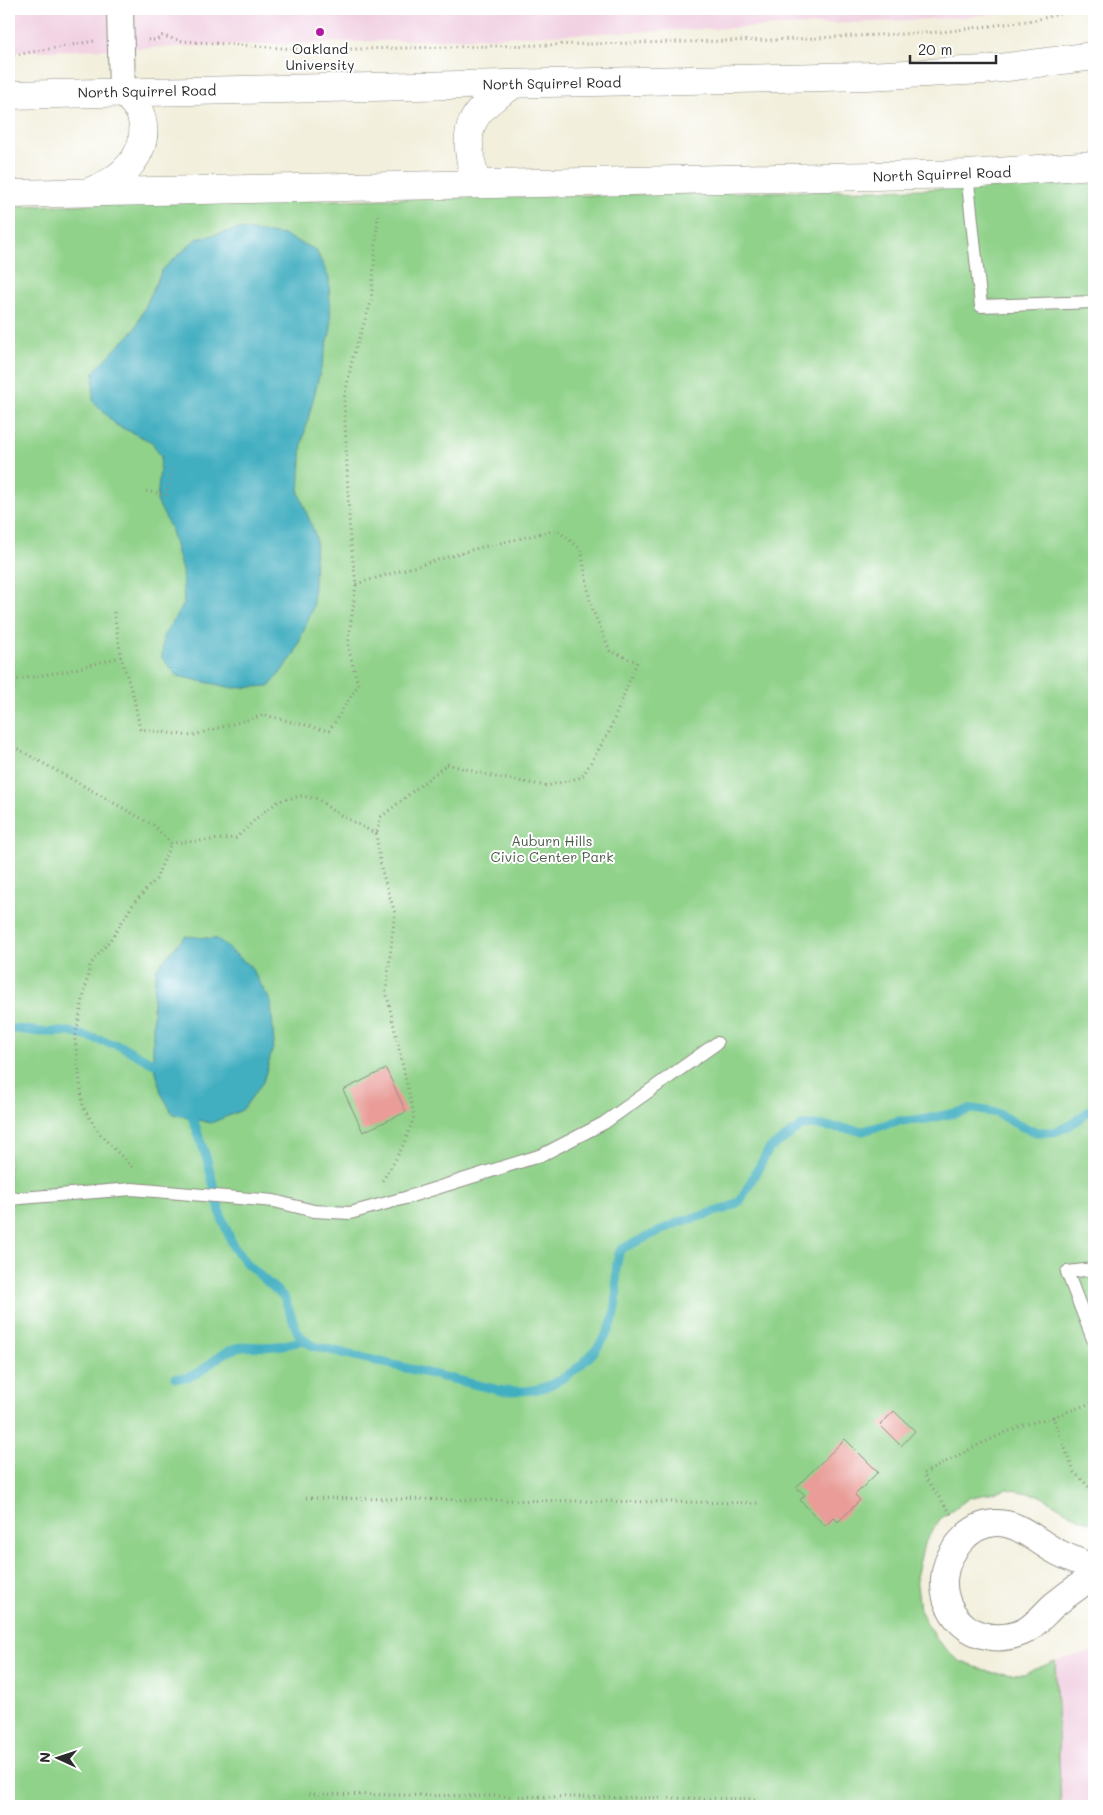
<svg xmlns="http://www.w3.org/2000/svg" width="1103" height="1815" font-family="Mali,sans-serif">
	<rect width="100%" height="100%" fill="#fff"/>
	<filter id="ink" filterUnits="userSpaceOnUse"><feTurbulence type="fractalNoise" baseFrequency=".02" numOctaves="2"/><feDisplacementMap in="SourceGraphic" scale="10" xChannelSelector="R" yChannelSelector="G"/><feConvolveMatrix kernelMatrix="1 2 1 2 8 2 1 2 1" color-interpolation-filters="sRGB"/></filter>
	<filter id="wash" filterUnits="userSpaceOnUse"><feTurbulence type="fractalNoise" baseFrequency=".0096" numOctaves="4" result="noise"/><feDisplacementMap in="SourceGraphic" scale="20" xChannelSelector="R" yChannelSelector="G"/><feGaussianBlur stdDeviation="1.12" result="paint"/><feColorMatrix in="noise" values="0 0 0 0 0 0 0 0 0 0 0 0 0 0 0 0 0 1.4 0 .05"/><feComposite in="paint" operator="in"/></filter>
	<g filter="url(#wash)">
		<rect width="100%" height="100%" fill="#f2efdc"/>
		<path fill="#f1d0e2" d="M9,9H1027L968,17L813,25L451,39L9,52Z
			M1094,1651V1806H1061L1055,1661Z"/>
		<path fill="#90d28a" stroke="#5e7e5a" d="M1094,183V1523L1080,1519L1039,1495L1007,1489L969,1498L940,1519L924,1544L916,1577L920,1610L935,1638L959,1661L992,1673L1024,1674L1055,1661L1061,1806H9V206L978,188Z"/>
		<path fill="#43afc1" stroke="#376d76" d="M239,229L284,235L316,250L329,278L331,329L302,443L299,493L316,537L313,607L294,655L270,686L233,688L177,676L162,658L163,636L184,604L182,571L170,527L157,501L161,457L152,442L116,425L93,401L94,371L135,329L162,270L196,239Z
			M185,936L217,939L250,966L271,1002L274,1044L263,1082L242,1110L211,1123L173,1114L161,1093L153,1058V1001L156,969Z"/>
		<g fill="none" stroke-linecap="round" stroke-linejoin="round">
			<path stroke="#43afc1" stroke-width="9" d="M9,1028L40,1032H70L121,1046L154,1064
				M190,1110L208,1163L221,1216L234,1248L246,1263L284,1297L297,1331L304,1340L313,1346L503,1391C516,1391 529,1392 542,1388C573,1377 604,1349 614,1317C621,1295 611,1270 621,1249L677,1223L728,1208L740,1201L769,1149L802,1126L814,1125L863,1131L898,1121L921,1120L974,1109L997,1113L1018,1125L1036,1132H1054L1069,1126L1094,1107
				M175,1378C204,1380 212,1354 237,1348C250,1345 264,1348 277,1346C285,1345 295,1343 304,1340"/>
		</g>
		<g id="blocks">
			<path fill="#e99c98" d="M386,1069L406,1112L363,1132L343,1090Z
				M894,1411L915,1431L901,1446L880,1425Z
				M845,1439L878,1472L855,1495L860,1500L838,1522L834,1517L825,1526L800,1500L805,1495L796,1487Z"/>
		</g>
	</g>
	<g filter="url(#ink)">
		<use href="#blocks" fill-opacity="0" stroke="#8e8d84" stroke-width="1"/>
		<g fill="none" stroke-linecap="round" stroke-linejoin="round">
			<defs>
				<path id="lane" d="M967,174L981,306L1094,302
					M9,1199L132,1189L274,1201L314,1211L350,1213L405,1198L542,1155L604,1123L717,1043
					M1094,1269L1067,1272L1094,1342"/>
				<path id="street" d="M120,9L122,91
					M1094,1568C1083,1563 1071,1559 1059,1553C1038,1543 1020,1522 995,1523C981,1524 971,1530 962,1540C917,1588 963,1657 1023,1632C1034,1627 1045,1613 1054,1605C1067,1594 1081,1585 1094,1575"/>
				<path id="secondary" d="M9,95L867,76L984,70L1094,56
					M477,184C460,131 467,112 515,84
					M91,191C122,180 152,152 141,116C138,106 129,98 122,91
					M9,194L967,174L1094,165"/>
			</defs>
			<use href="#lane" stroke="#8e8d84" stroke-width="14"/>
			<use href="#street" stroke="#8e8d84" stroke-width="28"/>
			<use href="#secondary" stroke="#8e8d84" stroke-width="29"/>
			<path stroke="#8e8d84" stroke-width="3" stroke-dasharray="1 4" stroke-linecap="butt" d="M148,40H157L162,36L183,41L310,50L773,40L942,32L1035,20L1080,9
				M9,56L94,41
				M146,491L166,495L172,469
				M356,584L478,548L557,530L581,549L591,606L610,651L637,662L609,732L582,777L547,786L495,777L447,764L381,817L376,834
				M114,612L121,657
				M9,681L14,680
				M9,706L14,680L67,671L121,657L134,698L140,729L191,736L264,715L329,731L358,685L348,646L356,584L350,539L344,399L353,356L371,302L378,215
				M9,744L153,825L171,843L236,838L261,814L279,801L301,796L318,799L333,811L376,834L381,868L395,913L386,991L414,1116C407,1140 396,1161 382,1181
				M132,1167L99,1133L83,1107L75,1039L90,965L114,935L133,904L156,879L171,843
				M1053,1417L1094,1402
				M306,1498L760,1503
				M951,1514L923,1474L978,1445L1023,1425L1053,1417L1074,1472L1094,1492
				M309,1794L758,1799"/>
			<use href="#lane" stroke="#fff" stroke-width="12"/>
			<use href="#street" stroke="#fff" stroke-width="26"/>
			<use href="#secondary" stroke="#fff" stroke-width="28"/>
		</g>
	</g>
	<circle fill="#b5179e" stroke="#fff" stroke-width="2" cx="320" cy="32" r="5"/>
	<g text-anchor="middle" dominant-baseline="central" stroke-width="4" stroke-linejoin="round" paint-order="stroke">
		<g font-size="14" fill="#2b2b2b" stroke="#fff">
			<text x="320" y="48">Oakland<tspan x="320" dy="16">University</tspan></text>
		</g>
		<g font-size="14" fill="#2b2b2b" stroke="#fff">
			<text transform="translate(552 83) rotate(-1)">North Squirrel Road</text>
			<text transform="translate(147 91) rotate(-1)">North Squirrel Road</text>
			<text transform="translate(942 174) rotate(-2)">North Squirrel Road</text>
		</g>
		<g font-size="14" fill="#495d48" stroke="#fff">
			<text x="552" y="840">Auburn Hills<tspan x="552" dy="16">Civic Center Park</tspan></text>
		</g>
	</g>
	<rect width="1103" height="1815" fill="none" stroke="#fff" stroke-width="30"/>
	<g transform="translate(58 1758) rotate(273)" stroke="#ffffff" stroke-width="4" paint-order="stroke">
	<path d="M0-4L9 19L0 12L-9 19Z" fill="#2b2b2b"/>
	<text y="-8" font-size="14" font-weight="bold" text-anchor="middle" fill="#2b2b2b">N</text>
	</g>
	<path d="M910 55v8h86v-8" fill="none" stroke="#2b2b2b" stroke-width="2.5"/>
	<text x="918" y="55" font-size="15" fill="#2b2b2b" stroke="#ffffff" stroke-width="4" paint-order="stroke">20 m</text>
</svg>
